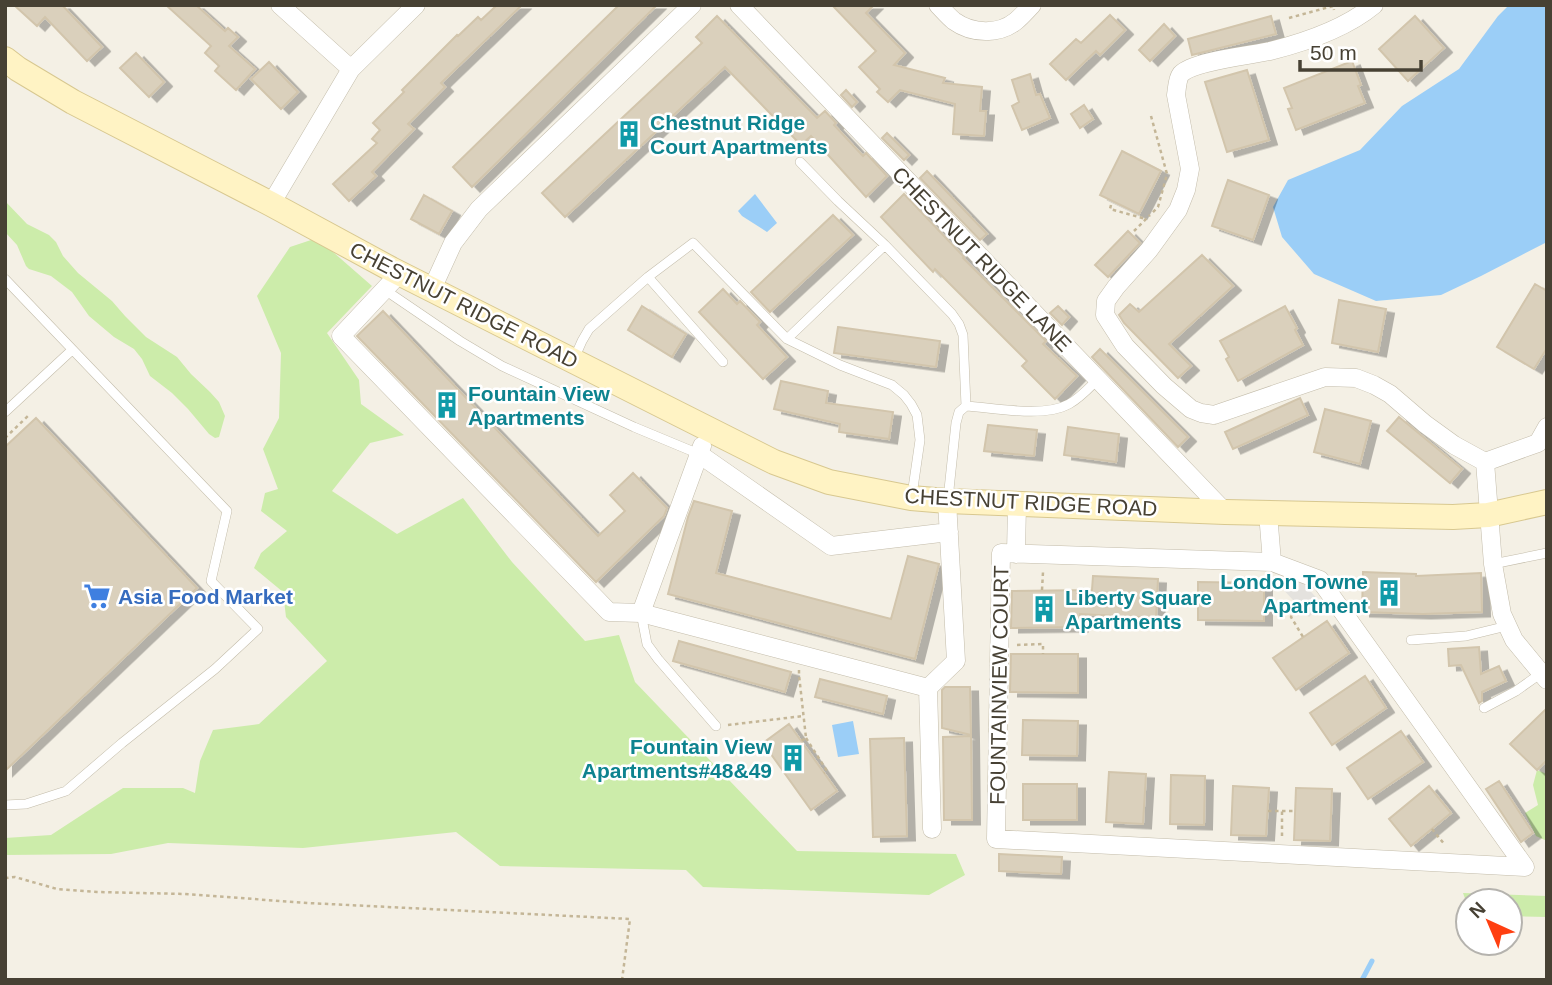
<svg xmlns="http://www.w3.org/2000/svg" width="1552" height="985" font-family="Arial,sans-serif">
	<defs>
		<filter id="shadow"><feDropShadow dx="8" dy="4.5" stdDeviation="0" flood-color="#0004"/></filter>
	</defs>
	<rect width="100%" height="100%" fill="#f4f0e5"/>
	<path fill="#ccecaa" d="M5,201L27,224L49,235L56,242L63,256L78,273L112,301L125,316L146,337L177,357L191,374L210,392L219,402L225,416L219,437L215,438L209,434L188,409L172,393L150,376L142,359L134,349L114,337L89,316L72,292L51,276L29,269L26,266L17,245L5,232Z
		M317,238L372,286L327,333L359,380L361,404L404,435L370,443L332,491L397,534L463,498L512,562L585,641L619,635L635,682L797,851L956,854L965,875L929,895L703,887L686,870L500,866L456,832L303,848L168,843L111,854L5,855V838L51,835L123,788H183L195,793L200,761L213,730L259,724L327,661L286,617L283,592L254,568L261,553L287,531L261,511L265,493L278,489L263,449L279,418L281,353L257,296L290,247Z
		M1537,770L1547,774V841L1536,836L1525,813L1538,805L1533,785Z
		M1463,893L1547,896V917L1510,916V901H1468V907Z"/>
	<path fill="#e4e2de" d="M1293,572L1322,604L1309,617L1279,585Z"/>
	<path fill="#9bcef7" d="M1509,5H1547V242L1481,276L1441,295L1376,301L1314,274L1282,237L1273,207L1288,180L1360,150L1402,106L1459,69L1498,16Z
		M755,194L777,223L767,232L742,216L738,211Z
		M853,721L859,754L838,757L832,725Z"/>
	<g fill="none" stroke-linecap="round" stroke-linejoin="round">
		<path stroke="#9bcef7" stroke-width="5" d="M1362,980L1372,961"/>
	</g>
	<path fill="#dad0bc" stroke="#d2c5ac" stroke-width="2" filter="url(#shadow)" d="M14,5H62L102,47L87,61L45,17L37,26Z
		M166,5H196L225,31L228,28L238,37L229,46L255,69L236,90L215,71L219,66L205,53L211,46Z
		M497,5H522L441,83L445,87L408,124L414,129L372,172L376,176L349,201L333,184L377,143L372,139L380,130L373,123L404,92L402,90L457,35L458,36L478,17L481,20Z
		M619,5H657L472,187L453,167Z
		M832,5H874L866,13L905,53L894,65L945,78L943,83L982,87L980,111H986L984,136L953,134L955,104L900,90L888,102L877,92L880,89L859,67L876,51Z
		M1110,15L1125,30L1100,55L1096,51L1066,80L1050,64L1076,39L1081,43Z
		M717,16L817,118L825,111L836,123L834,125L863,156L866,153L887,176L866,197L811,136L801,145L725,67L565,217L542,193L702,43L696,37Z
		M1271,16L1276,34L1192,55L1188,39Z
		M1415,16L1444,48L1408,81L1379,49Z
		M1164,24L1175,36L1150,61L1139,50Z
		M136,53L164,82L149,97L120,68Z
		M1352,61L1361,85L1358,86L1365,103L1296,130L1288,109L1292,108L1284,88Z
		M269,62L298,92L281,109L251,79Z
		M1247,70L1269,140L1227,152L1205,82Z
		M1030,74L1036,95L1040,94L1050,118L1022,130L1012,106L1019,102L1012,80Z
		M846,90L857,102L852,107L841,95Z
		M1084,105L1093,119L1080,128L1071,114Z
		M887,133L909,155L904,160L882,138Z
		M1122,151L1161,171L1139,214L1100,195Z
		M927,171L987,234L980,240L920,178Z
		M1228,180L1269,195L1253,240L1212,226Z
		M904,194L964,257L963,258L1046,341L1043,344L1077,376L1055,399L1022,366L1027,361L935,269L933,272L881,217Z
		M424,195L452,211L439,234L411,219Z
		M833,215L853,235L770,312L751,292Z
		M1128,231L1140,243L1108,277L1095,265Z
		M1202,255L1233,286L1169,344L1191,366L1178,378L1124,323L1119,315L1130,304L1139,312Z
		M1535,284L1547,291V348L1534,369L1497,347Z
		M723,289L737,304L740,301L760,322L757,325L787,357L763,379L699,312Z
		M1339,300L1386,309L1378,352L1332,343Z
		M642,306L686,334L672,357L628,330Z
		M1058,306L1069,317L1062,325L1050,313Z
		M1285,306L1297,328L1295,330L1303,345L1238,381L1226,359L1229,357L1220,341Z
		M383,311L598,536L625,511L610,495L633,473L667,508L664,516L596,582L357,336Z
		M838,327L940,341L936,367L834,353Z
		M1100,349L1188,437L1178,447L1092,357Z
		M781,381L828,391L826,403L893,412L889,439L839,432L840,424L774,409Z
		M1300,398L1308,415L1233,449L1225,432Z
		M1325,409L1371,421L1360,464L1314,452Z
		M1399,417L1462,469L1450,483L1387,431Z
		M36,418L197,588L5,771V447Z
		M988,425L1037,430L1034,456L984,451Z
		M1068,427L1119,434L1116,462L1064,455Z
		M694,501L732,511L716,573L891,619L908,556L939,564L915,659L668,594L688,517Z
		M1363,572L1416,574V576L1481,573L1482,612L1423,614L1362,612Z
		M1093,576L1158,579L1156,618L1080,614V627L1011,628L1012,591L1092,590Z
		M1198,582L1264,583V621L1198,620Z
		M1327,621L1349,653L1296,690L1273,658Z
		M679,641L791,672L785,692L673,661Z
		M1479,647L1481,674L1499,666L1506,681L1482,692V701L1479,703L1461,665L1449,666L1448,649Z
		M1011,654H1078V693L1010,692Z
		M1365,676L1386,708L1332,745L1310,713Z
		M820,679L887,696L883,714L815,697Z
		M945,687H970L971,735L942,728V690Z
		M1547,708V760L1537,770L1510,744Z
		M1023,720L1078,721L1077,756L1022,755Z
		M789,724L837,791L811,810L763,743Z
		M1401,731L1423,762L1368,799L1347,768Z
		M971,736L972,820H944L943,737Z
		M904,738L907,836L873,837L870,739Z
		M1109,772L1146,774L1143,824L1106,822Z
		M1171,775L1205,776L1204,825L1170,824Z
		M1499,781L1533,833L1521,842L1486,789Z
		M1023,784H1077V820H1023Z
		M1233,786L1269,788L1266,836L1231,835Z
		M1429,786L1451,813L1411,846L1389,819Z
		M1296,788L1332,789L1330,841L1294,840Z
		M999,854L1062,857L1061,874L999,871Z"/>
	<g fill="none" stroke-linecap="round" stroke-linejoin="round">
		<defs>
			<path id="lane" d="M800,162L838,201L885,245
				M648,277L723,362
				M5,279L227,511L211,581L258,629L215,669L122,743L66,791L26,804L5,805
				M385,290L460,341L502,366L634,427L699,454
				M787,339L885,245L952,314L959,324L963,335L966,406
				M574,359L582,341L589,329L648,277L693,243L787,339L840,365L892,385L904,395L911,404L917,415L920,440L912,495
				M5,412L72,350
				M948,499L956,423L959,412L966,406C995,408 1044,418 1069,404C1080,398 1089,388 1098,379
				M1493,564L1547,553
				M641,613L647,644L658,659L716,726
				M1411,640L1466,636L1507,626
				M1484,708L1516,691L1540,674"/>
			<path id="street" d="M280,5L351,69
				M739,5L1225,512
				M938,5C943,10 948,16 954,21C972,34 999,35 1016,21C1022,16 1027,10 1032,5
				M1374,5C1345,29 1306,42 1270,51C1252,55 1193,61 1181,74C1177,79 1177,89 1176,95L1190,169L1186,190L1178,210L1149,250L1116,287L1106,301L1105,315L1125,346L1164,386L1191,409L1201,413L1214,415L1325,377L1356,378L1374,385L1390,394L1425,424L1454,445L1485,462
				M271,204L351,69L416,5
				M400,273L341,336L609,612L641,613L928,688
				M432,289L453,243L479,209L692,5
				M1547,427L1538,443L1485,462L1493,564L1502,614L1514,640L1547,680
				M699,454L831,546L949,532
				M1268,513L1272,562
				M1001,553L1272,562L1320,580L1525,867L996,839Z
				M1016,554L1017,504
				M641,613L702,446
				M932,829L928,688L956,661L947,501"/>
			<path id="secondary" d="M5,59L18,69L73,102L271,204L391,269L774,462L829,482L911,498L947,501L1225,512L1453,517L1488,515L1547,502"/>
		</defs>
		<use href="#lane" stroke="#c3bcaa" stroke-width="10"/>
		<use href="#street" stroke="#c3bcaa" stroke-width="19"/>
		<use href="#secondary" stroke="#d8c890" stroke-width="26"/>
		<path stroke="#c4b697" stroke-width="2.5" stroke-dasharray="3.5 3.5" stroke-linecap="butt" d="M1289,18L1333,6L1334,10
			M1151,116L1167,174L1158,207L1151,214
			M1111,205L1110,209L1146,219
			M1134,231L1150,215
			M5,438L29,415
			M1042,590L1043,572
			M1295,602L1291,617L1303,637
			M1017,645L1043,644V654
			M799,670V675L806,738L801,741
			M728,725L803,716
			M806,738L827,771L824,773
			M1268,811H1295
			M1432,829L1445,845
			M1282,836V811
			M5,878L15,877L57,889L97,892L185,894L308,903L630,919L622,980"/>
		<use href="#lane" stroke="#fff" stroke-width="9"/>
		<use href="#street" stroke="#fff" stroke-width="18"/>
		<use href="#secondary" stroke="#fff3c4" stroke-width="24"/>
	</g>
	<defs>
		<symbol id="building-bare" viewBox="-9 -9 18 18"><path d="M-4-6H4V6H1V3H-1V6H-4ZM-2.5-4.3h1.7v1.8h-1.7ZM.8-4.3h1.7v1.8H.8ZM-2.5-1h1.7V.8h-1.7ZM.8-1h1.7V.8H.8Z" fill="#0f9aa8" stroke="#fff" stroke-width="2.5" paint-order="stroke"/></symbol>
		<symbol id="supermarket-bare" viewBox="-9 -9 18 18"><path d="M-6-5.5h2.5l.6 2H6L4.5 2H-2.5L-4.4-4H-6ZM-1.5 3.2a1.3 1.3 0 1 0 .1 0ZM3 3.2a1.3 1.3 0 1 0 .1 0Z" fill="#3f7fe0" stroke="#fff" stroke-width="2.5" paint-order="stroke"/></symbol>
	</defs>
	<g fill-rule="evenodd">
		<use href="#building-bare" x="610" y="115" width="38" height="38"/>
		<use href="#building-bare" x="428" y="386" width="38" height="38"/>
		<use href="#building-bare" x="1370" y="574" width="38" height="38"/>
		<use href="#supermarket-bare" x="78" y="577" width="38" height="38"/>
		<use href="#building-bare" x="1025" y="590" width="38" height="38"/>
		<use href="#building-bare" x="774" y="739" width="38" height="38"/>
	</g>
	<g text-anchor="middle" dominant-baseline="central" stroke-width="5" stroke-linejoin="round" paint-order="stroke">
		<g font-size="21" font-weight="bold" fill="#0d838f" stroke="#fff" text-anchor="start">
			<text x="650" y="122">Chestnut Ridge<tspan x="650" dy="24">Court Apartments</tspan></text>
			<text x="468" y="393">Fountain View<tspan x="468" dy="24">Apartments</tspan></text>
			<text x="1368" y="581" text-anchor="end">London Towne<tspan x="1368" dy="24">Apartment</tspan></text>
			<text x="1065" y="597">Liberty Square<tspan x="1065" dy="24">Apartments</tspan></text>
			<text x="772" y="746" text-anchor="end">Fountain View<tspan x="772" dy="24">Apartments#48&amp;49</tspan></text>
		</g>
		<g font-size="21" fill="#474134" stroke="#fff">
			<text transform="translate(982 259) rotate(46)">CHESTNUT RIDGE LANE</text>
			<text transform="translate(464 305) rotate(27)">CHESTNUT RIDGE ROAD</text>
			<text transform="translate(1031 502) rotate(3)">CHESTNUT RIDGE ROAD</text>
			<text transform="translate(999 685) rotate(-89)">FOUNTAINVIEW COURT</text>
		</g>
		<g font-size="21" font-weight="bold" fill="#366cbe" stroke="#fff" text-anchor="start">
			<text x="118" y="596">Asia Food Market</text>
		</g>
	</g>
	<rect width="1552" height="985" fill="none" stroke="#474134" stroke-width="14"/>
	<g transform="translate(1489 922) rotate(316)"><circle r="33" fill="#ffffff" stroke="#b5b3ae" stroke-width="2"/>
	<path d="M0-5L12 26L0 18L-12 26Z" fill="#ff3f11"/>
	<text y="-10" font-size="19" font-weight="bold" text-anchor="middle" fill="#474134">N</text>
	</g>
	<path d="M1300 60v10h121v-10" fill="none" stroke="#474134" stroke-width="3.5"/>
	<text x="1310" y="60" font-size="21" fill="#474134" stroke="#ffffff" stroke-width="5" paint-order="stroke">50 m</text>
</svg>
